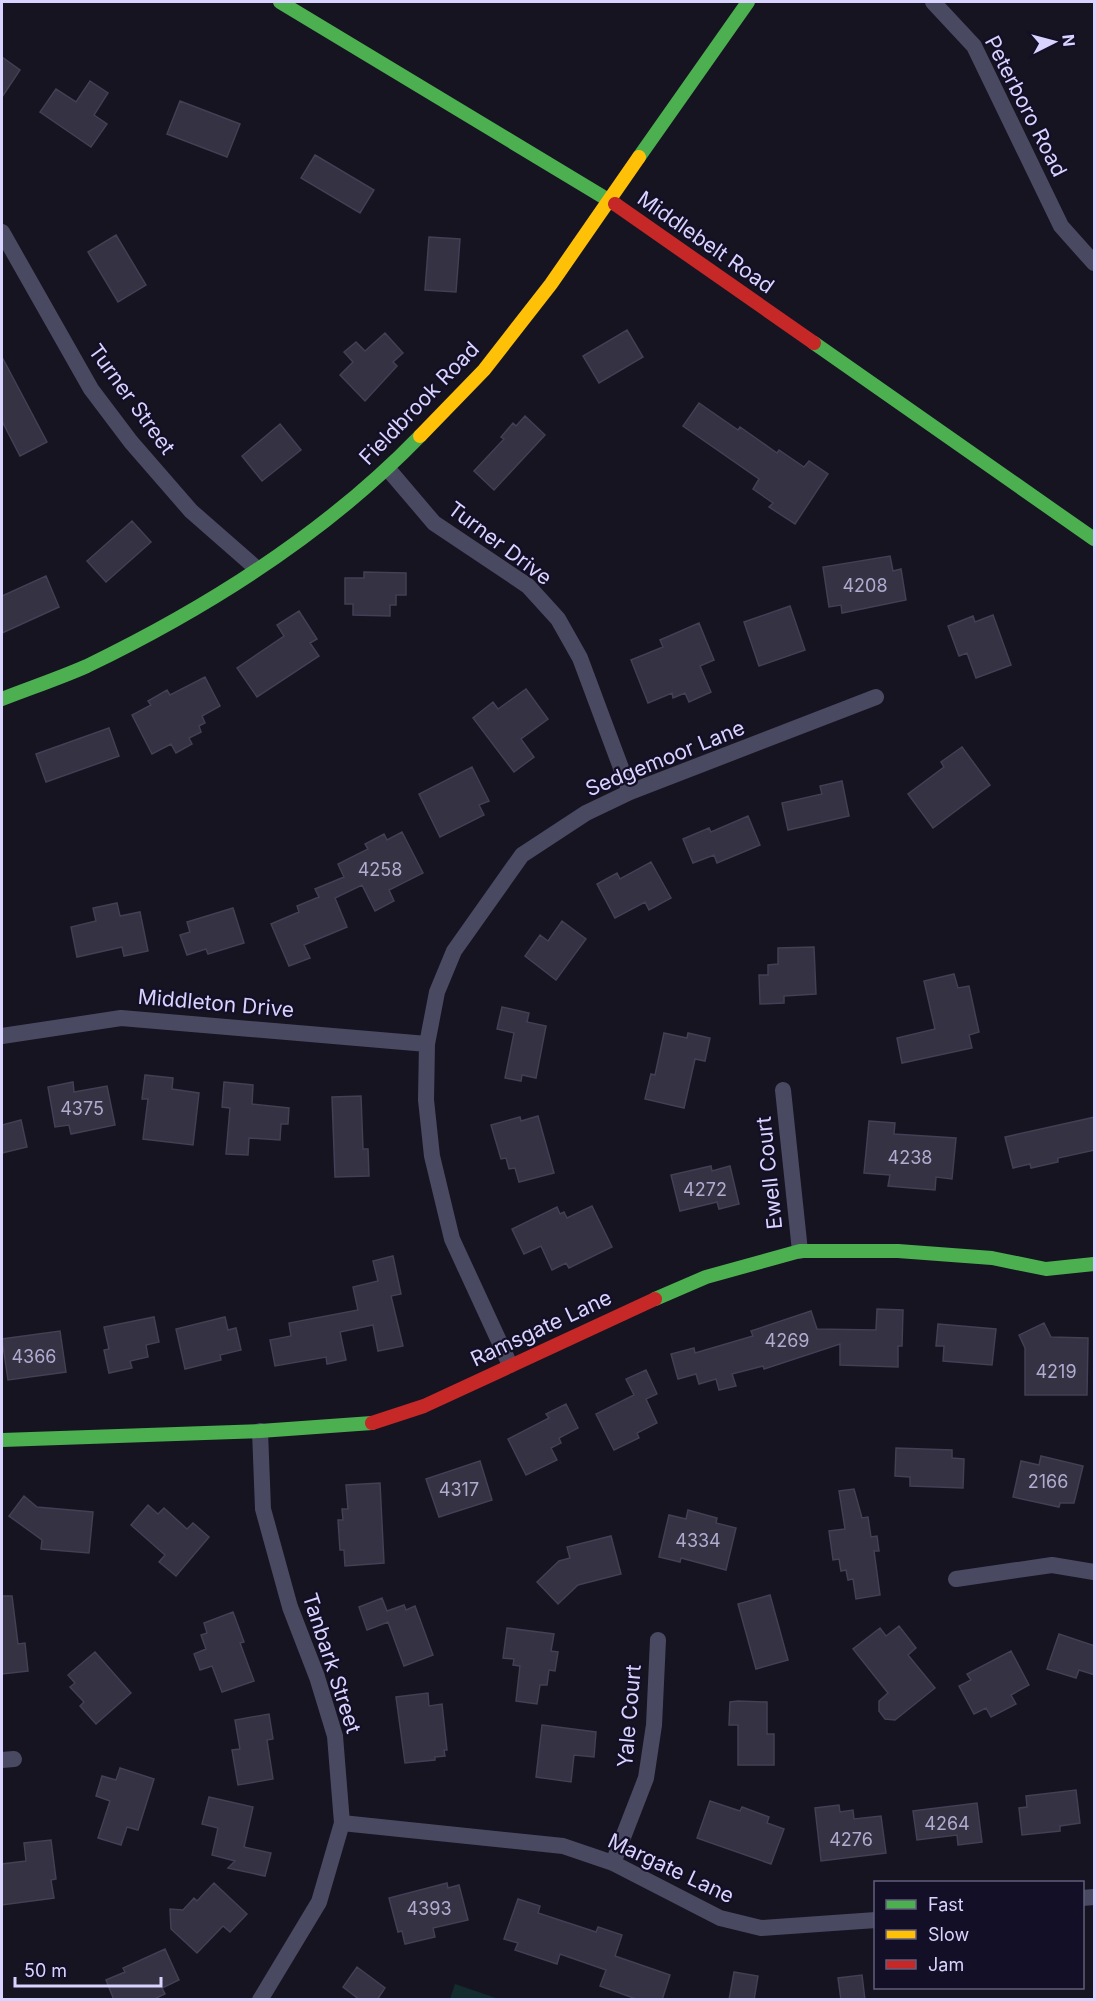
<svg xmlns="http://www.w3.org/2000/svg" width="1096" height="2001" font-family="Inter,sans-serif">
	<rect width="100%" height="100%" fill="#161421"/>
	<path fill="#132c2d" d="M455,1984L499,1999H450Z"/>
	<path fill="#343243" stroke="#433f54" stroke-width="1.5" d="M2,57L20,70L2,97Z
		M90,81L108,93L94,115L107,124L91,147L40,112L56,89L76,102Z
		M180,101L240,124L227,157L167,134Z
		M315,155L374,190L360,213L301,178Z
		M116,235L146,285L118,302L88,252Z
		M429,237L460,239L456,292L425,290Z
		M627,330L643,357L599,383L583,356Z
		M385,333L403,353L393,362L397,366L365,401L340,375L353,362L344,352L356,342L365,351Z
		M2,357L47,442L20,456L2,421Z
		M699,403L738,430L740,427L777,453L779,450L804,467L809,461L828,474L795,524L769,507L773,503L753,489L759,479L683,426Z
		M525,416L545,435L494,490L474,471L504,439L501,437L513,423L516,426Z
		M280,424L301,450L262,481L242,456Z
		M132,521L151,542L106,582L87,561Z
		M890,556L893,571L901,569L906,600L842,613L841,605L829,607L823,567Z
		M364,572L406,573V595H396V605H390V616L353,615V604H345V578H364Z
		M46,576L59,607L2,633V596Z
		M790,606L805,650L759,666L744,622Z
		M299,611L317,639L310,643L319,656L257,697L237,668L284,636L277,625Z
		M993,615L1011,665L976,678L967,653L959,656L948,626L973,616L975,622Z
		M699,623L714,660L700,666L711,692L689,702L685,693L673,698L672,693L648,703L631,660L663,647L660,640Z
		M205,677L220,706L202,716L205,723L199,726L201,732L189,738L192,744L176,753L171,744L152,754L132,715L151,705L148,701L167,690L170,695Z
		M526,689L548,719L521,739L534,757L514,772L473,718L493,702L498,709Z
		M109,728L119,756L46,782L36,754Z
		M962,747L990,785L933,828L908,794L944,767L941,762Z
		M472,767L489,801L479,805L484,815L440,837L419,794Z
		M842,781L849,816L788,830L782,803L822,794L820,786Z
		M748,816L760,845L717,863L714,855L693,863L683,839L709,828L711,832Z
		M402,832L423,873L389,890L394,901L375,911L362,885L335,898L347,927L304,945L310,958L289,966L271,924L299,912L297,906L319,897L315,889L344,877L338,864L368,849L365,844L384,834L387,840Z
		M651,862L671,898L649,910L645,902L615,918L597,884L617,873L620,879Z
		M117,903L120,916L140,912L148,951L124,956L122,947L77,957L71,927L96,921L93,908Z
		M233,908L244,943L208,954L206,949L187,955L180,935L190,932L187,922Z
		M562,921L586,939L556,980L525,956L540,935L548,941Z
		M814,947L816,994L784,996V1003L760,1004L759,975H768V965L778,964V948Z
		M954,974L958,988L969,986L979,1032L969,1035L972,1048L902,1063L897,1038L935,1029L924,981Z
		M502,1007L529,1013L527,1022L546,1026L536,1078L522,1075L521,1081L505,1078L514,1033L497,1029Z
		M664,1033L687,1038L688,1033L710,1038L705,1061L695,1059L684,1108L645,1099L651,1074L655,1075Z
		M145,1075L173,1078L172,1089L199,1093L193,1145L143,1139L148,1099H142Z
		M73,1082L74,1092L107,1086L115,1125L71,1134L69,1125L55,1127L48,1087Z
		M224,1082L253,1085L252,1104L289,1108L288,1124H281L280,1140L249,1138L248,1155L226,1154L230,1108L222,1107Z
		M361,1096L363,1149H368L369,1176L335,1177L332,1097Z
		M538,1116L554,1173L519,1182L515,1168L509,1169L506,1158L501,1159L491,1125L520,1117L521,1121Z
		M1095,1117V1150L1058,1158V1162L1031,1168L1030,1164L1013,1168L1005,1137Z
		M21,1120L27,1147L2,1153V1125Z
		M869,1121L895,1123L894,1134L956,1138L952,1179L936,1177L935,1190L888,1186L890,1175L864,1173Z
		M711,1166L712,1171L730,1166L739,1204L719,1209L717,1202L680,1211L671,1175Z
		M592,1206L612,1247L569,1268L566,1263L552,1270L541,1246L524,1254L512,1229L557,1207L560,1214L564,1212L567,1218Z
		M393,1256L401,1294L391,1296L403,1346L378,1351L373,1325L340,1332L346,1360L327,1364L326,1357L275,1366L270,1340L291,1336L289,1323L358,1310L353,1287L378,1281L373,1261Z
		M877,1309L903,1310L902,1346H898V1367L840,1365V1344L764,1369L763,1366L732,1374L736,1386L719,1390L716,1379L699,1384L696,1374L678,1379L671,1354L694,1348L695,1353L753,1336L751,1331L811,1311L817,1329L876,1330Z
		M154,1317L159,1342L146,1345L148,1357L130,1361L132,1368L109,1373L104,1350L109,1349L104,1327Z
		M225,1317L228,1330L236,1328L241,1350L220,1355L221,1360L185,1369L176,1329Z
		M1044,1323L1051,1337L1088,1338L1087,1395H1025V1348L1019,1335Z
		M938,1324L996,1329L992,1365L943,1361L944,1346H936Z
		M60,1331L66,1372L8,1380L2,1339Z
		M646,1370L657,1394L646,1399L657,1423L637,1433L639,1438L614,1450L596,1414L634,1395L626,1379Z
		M566,1404L578,1428L559,1438L561,1443L551,1448L557,1460L526,1475L508,1439L549,1418L546,1414Z
		M896,1448L952,1450V1458L964,1459L963,1488L910,1486V1477L895,1476Z
		M1041,1456L1083,1466L1074,1503H1060L1059,1507L1013,1497L1021,1461L1039,1465Z
		M480,1461L492,1500L439,1517L426,1479Z
		M380,1483L384,1563L345,1566L344,1550H340L338,1520H343L342,1509H348L346,1485Z
		M854,1489L862,1518L868,1517L871,1537L877,1536L879,1551H874L880,1595L856,1599L853,1579L848,1580L846,1570L841,1571L839,1559L833,1560L829,1531L845,1529L839,1491Z
		M24,1496L37,1507L93,1512L89,1553L41,1549L42,1540L9,1516Z
		M148,1505L158,1514L164,1508L187,1529L193,1523L209,1537L176,1576L159,1562L165,1555L131,1525Z
		M688,1510L717,1518L716,1523L736,1528L726,1570L681,1558L680,1562L659,1557L669,1515L686,1519Z
		M611,1536L621,1574L578,1585L558,1604L537,1582L559,1561L570,1558L567,1547Z
		M770,1595L788,1660L756,1669L738,1604Z
		M2,1596H12L18,1644L25,1643L28,1671L2,1674Z
		M382,1598L387,1611L404,1605L406,1610L415,1606L433,1655L404,1666L388,1622L367,1630L359,1607Z
		M233,1612L244,1642L240,1643L254,1681L222,1692L212,1666L200,1670L194,1654L206,1649L201,1635L207,1633L204,1623Z
		M899,1626L916,1648L908,1655L935,1688L895,1720L885,1719L879,1711V1701L888,1693L853,1649L880,1628L886,1636Z
		M507,1628L554,1634L551,1651L558,1652L555,1671L549,1670L547,1685H540L537,1704L516,1701L520,1666L513,1665L514,1659L503,1658Z
		M1059,1634L1095,1646V1675L1079,1670L1076,1678L1047,1669Z
		M1011,1651L1029,1685L1011,1695L1016,1704L991,1717L986,1708L974,1714L959,1686L971,1680L967,1674Z
		M95,1652L131,1693L96,1724L80,1706L84,1702L70,1687L75,1683L68,1675Z
		M428,1693L429,1706L442,1704L447,1750H444L445,1756L435,1757V1760L405,1763L396,1697Z
		M738,1701L767,1702V1734H774V1765H738V1725H729L730,1702Z
		M269,1714L273,1739L267,1740L273,1779L238,1785L232,1750L240,1749L235,1720Z
		M542,1725L596,1732L594,1757L574,1755L571,1782L536,1777Z
		M120,1768L154,1779L138,1830L127,1827L121,1845L98,1838L110,1801L96,1796L102,1776L116,1780Z
		M1076,1790L1080,1823L1060,1826V1831L1022,1835L1019,1808L1027,1807L1026,1796Z
		M209,1797L253,1807L244,1847L271,1853L265,1876L228,1868L235,1861L212,1855L218,1828L202,1824Z
		M710,1801L740,1811L742,1807L769,1817L767,1823L784,1829L771,1864L697,1838Z
		M977,1803L982,1842L958,1845L957,1835L917,1840L913,1811Z
		M839,1805L840,1812L853,1810L854,1819L881,1816L886,1853L821,1861L815,1808Z
		M51,1840L56,1879L51,1880L54,1898L2,1905V1864L26,1861L24,1843Z
		M214,1883L247,1914L230,1932L223,1926L197,1953L171,1929L170,1909L183,1910L194,1898L197,1901Z
		M447,1883L448,1888L459,1885L468,1920L433,1928L435,1937L405,1944L402,1931L398,1932L389,1898Z
		M518,1899L540,1906L538,1913L596,1932L598,1927L622,1935L615,1956L670,1975L662,2000H639L600,1986L606,1970L560,1954L557,1964L515,1950L518,1943L504,1939Z
		M165,1949L179,1980L162,1988L165,1994L152,2000H114L106,1980L125,1972L123,1968Z
		M357,1967L385,1988L377,2000H360L343,1987Z
		M734,1972L758,1976L754,2000H729Z
		M862,1975L865,2000H841L838,1978Z"/>
	<g fill="none" stroke-linecap="round" stroke-linejoin="round">
		<path stroke="#4a4962" stroke-width="16" d="M933,2L974,46L1061,226L1094,263
			M2,232L91,389L131,442L191,511L256,568
			M388,469L434,523L528,586L558,619L580,658L630,792
			M2,1036L121,1018L427,1044
			M783,1090L800,1251
			M510,1365L452,1239L432,1156L426,1100L427,1044L437,992L454,951L522,855L586,813L630,792L876,697
			M956,1579L1052,1565L1094,1572
			M2,1760L14,1759
			M342,1823L563,1846L613,1863L720,1918L761,1928L876,1920
			M613,1863L646,1778L654,1725L658,1640
			M1082,1898L1094,1897
			M260,2000L319,1902L342,1823L335,1736L317,1677L290,1607L263,1509L260,1431"/>
		<path stroke="#4caf50" stroke-width="14" d="M280,2L615,204
			M639,157L748,2
			M814,343L1094,539
			M2,699C30,688 60,678 87,666C207,608 327,532 420,436
			M655,1299L706,1277L800,1251H898L992,1258L1046,1269L1094,1264
			M2,1440L260,1431L372,1423"/>
		<path stroke="#ffc107" stroke-width="14" d="M420,436L484,370L551,284L639,157"/>
		<path stroke="#c62828" stroke-width="14" d="M615,204L814,343
			M372,1423L424,1406L655,1299"/>
	</g>
	<g text-anchor="middle" dominant-baseline="central" stroke-width="4.5" stroke-linejoin="round" paint-order="stroke">
		<g font-size="18" fill="#b0acd0">
			<text x="865" y="585">4208</text>
			<text x="380" y="869">4258</text>
			<text x="82" y="1108">4375</text>
			<text x="910" y="1157">4238</text>
			<text x="705" y="1189">4272</text>
			<text x="787" y="1340">4269</text>
			<text x="34" y="1356">4366</text>
			<text x="1056" y="1371">4219</text>
			<text x="1048" y="1481">2166</text>
			<text x="459" y="1489">4317</text>
			<text x="698" y="1540">4334</text>
			<text x="947" y="1823">4264</text>
			<text x="851" y="1839">4276</text>
			<text x="429" y="1908">4393</text>
		</g>
		<g font-size="21" fill="#d9d4ff" stroke="#130f26">
			<text transform="translate(1026 106) rotate(63)">Peterboro Road</text>
			<text transform="translate(706 242) rotate(35)">Middlebelt Road</text>
			<text transform="translate(132 399) rotate(54)">Turner Street</text>
			<text transform="translate(419 403) rotate(-46)">Fieldbrook Road</text>
			<text transform="translate(500 543) rotate(37)">Turner Drive</text>
			<text transform="translate(665 758) rotate(-22)">Sedgemoor Lane</text>
			<text transform="translate(216 1003) rotate(5)">Middleton Drive</text>
			<text transform="translate(769 1173) rotate(-96)">Ewell Court</text>
			<text transform="translate(541 1328) rotate(-25)">Ramsgate Lane</text>
			<text transform="translate(332 1663) rotate(72)">Tanbark Street</text>
			<text transform="translate(629 1716) rotate(-85)">Yale Court</text>
			<text transform="translate(671 1868) rotate(25)">Margate Lane</text>
		</g>
	</g>
	<rect width="1096" height="2001" fill="none" stroke="#d9d4ff" stroke-width="6"/>
	<rect x="874" y="1881" width="210" height="108" fill="#130f26" stroke="#625e7d" stroke-width="1.5"/>
	<rect x="886" y="1900" width="30" height="9" fill="#4caf50" stroke="#625e7d" stroke-width="1.5"/>
	<text x="928" y="1911" font-size="18" fill="#d9d4ff">Fast</text>
	<rect x="886" y="1930" width="30" height="9" fill="#ffc107" stroke="#625e7d" stroke-width="1.5"/>
	<text x="928" y="1941" font-size="18" fill="#d9d4ff">Slow</text>
	<rect x="886" y="1960" width="30" height="9" fill="#c62828" stroke="#625e7d" stroke-width="1.5"/>
	<text x="928" y="1971" font-size="18" fill="#d9d4ff">Jam</text>
	<g transform="translate(1054 42) rotate(84)" stroke="#130f26" stroke-width="4.5" paint-order="stroke">
	<path d="M0-4.5L10 22L0 15L-10 22Z" fill="#d9d4ff"/>
	<text y="-9" font-size="16" font-weight="bold" text-anchor="middle" fill="#d9d4ff">N</text>
	</g>
	<path d="M15 1977v9h146v-9" fill="none" stroke="#d9d4ff" stroke-width="3"/>
	<text x="24" y="1977" font-size="18" fill="#d9d4ff" stroke="#130f26" stroke-width="4.5" paint-order="stroke">50 m</text>
</svg>
